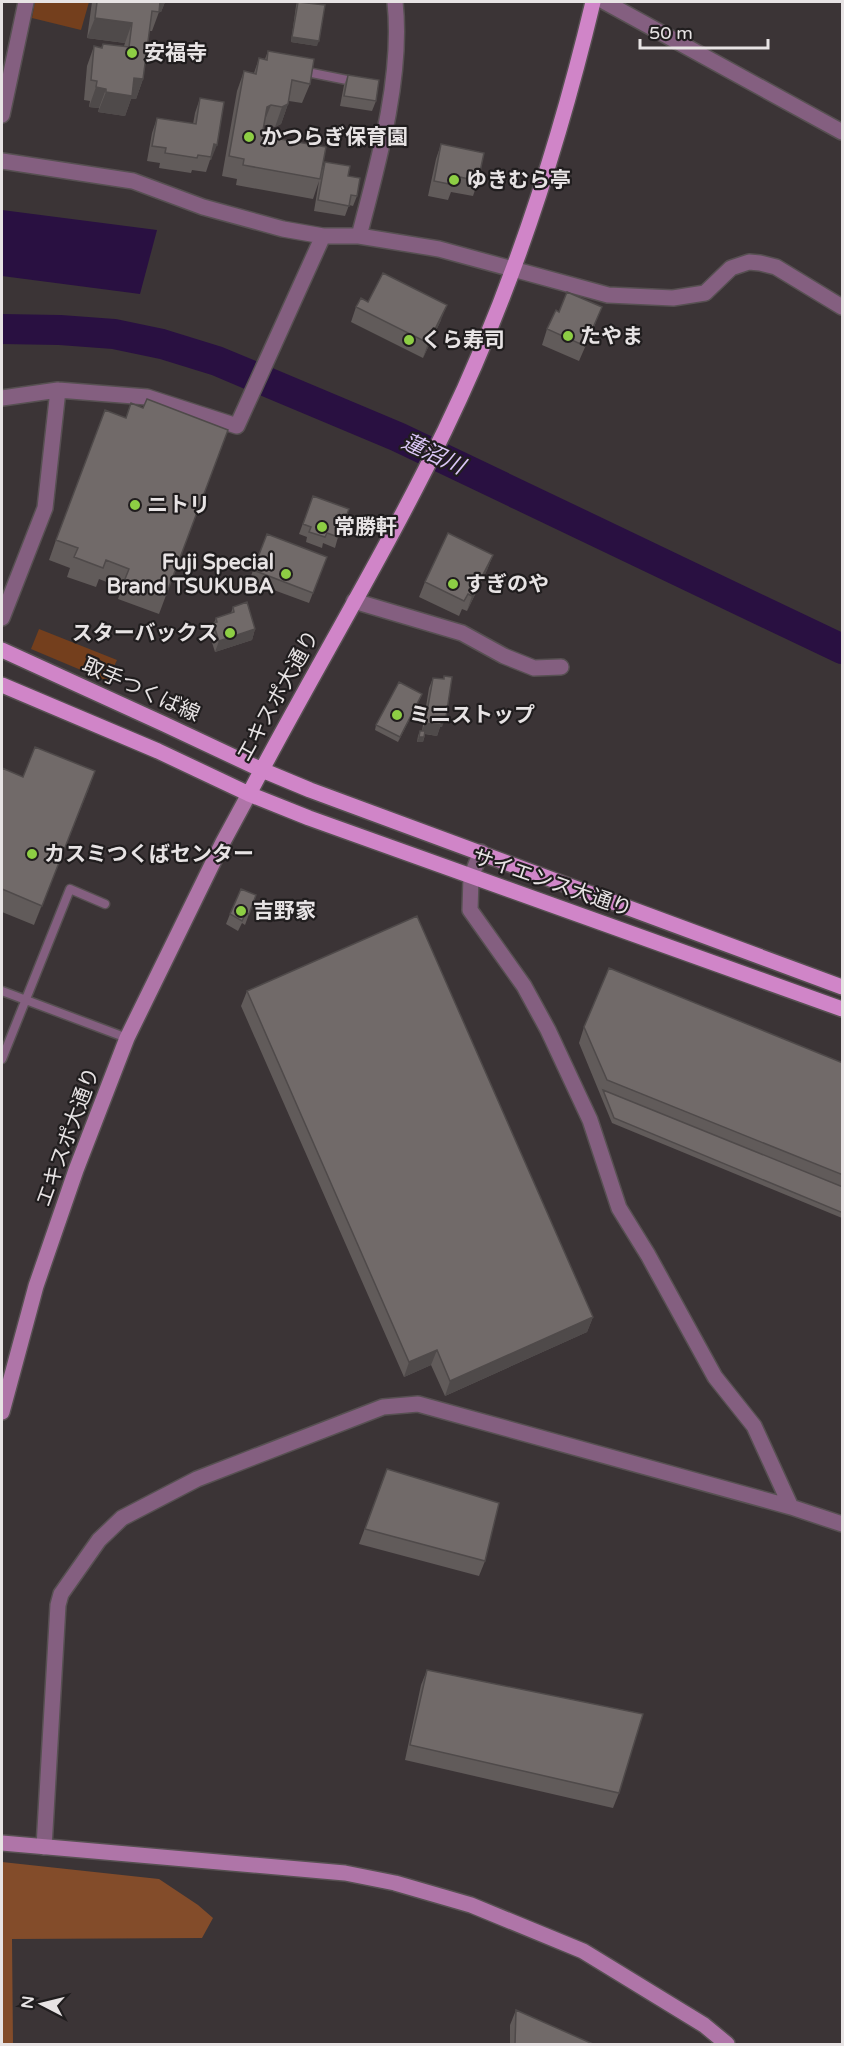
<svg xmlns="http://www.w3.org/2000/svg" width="844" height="2046" font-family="'Varela Round','Noto Sans JP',sans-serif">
	<rect width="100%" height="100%" fill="#3b3436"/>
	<path fill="#743f1d" d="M35,2H89L81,30L32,18Z
		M39,629L117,660L107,681L31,649Z"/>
	<path fill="#834c2a" d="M2,1862L159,1879L198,1905L213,1918L202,1938L12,1939L13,2044H2Z"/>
	<path fill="#291041" d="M2,210L157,230L140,294L2,276Z"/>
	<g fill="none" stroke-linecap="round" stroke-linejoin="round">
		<path stroke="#291041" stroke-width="30" d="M2,329L60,330L114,334L162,344L217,361L398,437L842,649"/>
		<defs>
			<path id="lane" d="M302,71L357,82
				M2,991L127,1038
				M2,1059L70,889L105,904"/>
			<path id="street" d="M605,2L842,132
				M2,115L26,2
				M2,161L133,181L203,207L283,229L323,236H359C378,164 403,76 395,2
				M359,236L439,249L608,295L673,298L705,293L731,268L749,262L760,263L776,267L842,307
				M2,398L58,390L147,397L237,426L323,236
				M354,601L462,633L504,656L534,668L561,667
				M2,618L45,508L58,390
				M481,852L471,877L470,910L524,986L548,1030L590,1120L619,1208L648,1255L715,1377L754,1426L791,1507
				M44,1847L58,1605L61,1594L99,1540L122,1518L197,1479L383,1407L418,1404L791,1507L842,1524"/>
			<path id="secondary" d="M2,1412L36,1286L76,1170L127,1038L223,842L249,794
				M2,1843L345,1873L395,1883L471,1905L583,1951L704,2025L727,2044"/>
			<path id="primary" d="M2,650L164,724L262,770L310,790L842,987
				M2,685L158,751L249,794L309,818L842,1009
				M249,794C313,672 385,554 445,430C511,294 558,148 593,2"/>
		</defs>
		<use href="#lane" stroke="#575052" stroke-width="11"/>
		<use href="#street" stroke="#575052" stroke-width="18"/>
		<use href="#secondary" stroke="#575052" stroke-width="18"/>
		<use href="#primary" stroke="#575052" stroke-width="18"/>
		<use href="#lane" stroke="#845f80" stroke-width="8"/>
		<use href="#street" stroke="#845f80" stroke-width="15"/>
		<use href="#secondary" stroke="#af75a8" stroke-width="15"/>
		<use href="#primary" stroke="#d085c8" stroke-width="15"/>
	</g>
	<path fill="#615b5a" d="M92,2H165L161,12H159L152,31H149L143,79L136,99H131L125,116L98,112L99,108L89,107L90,101L84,100L87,66L94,46L101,48L103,44L124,46L125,43L87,38Z
		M297,2L317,46L291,42L296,6Z
		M268,51L310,84L302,103L289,101L281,124L275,127L264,125L262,136L322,170L325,162L348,176L357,196L353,206L349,205L345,216L314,211L319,181L313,199L236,185L237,179L222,176L237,91L244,71L254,73L259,58L265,59Z
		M348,75L376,101L372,111L340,106L344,85Z
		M200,98L224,102L211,160H210L206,172L192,170L191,173L159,168L160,163L147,161L152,133L157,118L193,124L195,113Z
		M441,144L478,181L473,196L451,192L448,200L428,196L436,159Z
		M368,302L441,320L423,358L351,322L356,307Z
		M559,312L596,322L579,361L542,345L547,329Z
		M143,408L228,430L159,614L118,599L122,588L99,579L96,587L67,577L70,568L49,560L56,540L126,418Z
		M313,496L338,537L335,548L323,543L322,548L306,542L307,537L299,534Z
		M267,534L327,557L309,603L249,581Z
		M493,555L487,570L467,611L462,609L459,616L419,597L425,582Z
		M233,607L255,629L252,640L215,652L209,633L213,623H214L216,618L231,613Z
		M444,676L442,727H440L437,736L425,734L423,742H417L418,736L420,731H422L429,688L433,678L443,679Z
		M420,699L398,742L375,730L376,725Z
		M2,768L23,777L95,771L34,925L2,912Z
		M256,895L245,925L242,923L238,931L226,924L230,914Z
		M247,991L593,1317L587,1332L445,1396L431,1365L404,1377L241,1006Z
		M584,1027L843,1063L842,1218L612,1123L579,1043Z
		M387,1469L485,1561L479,1576L359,1544Z
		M427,1670L619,1793L613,1808L405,1760L421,1685Z
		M516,2010L593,2044H510V2025Z"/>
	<path fill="#4f4a4a" d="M158,2H165L161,12H159Z
		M95,18L132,23L125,43L87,38Z
		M292,37L319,41L317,46L291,42Z
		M134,78L143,79L136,99H131L125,116L98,112L106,92Z
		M96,87L106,89L99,108L89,107Z
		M288,104L281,124L275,127L282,107Z
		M271,105L263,125L267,107Z
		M214,144L217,145L211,160H210Z
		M447,305L441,320L423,358L428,343Z
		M493,555L487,570L467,611L472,596Z
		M255,629L252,640L215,652L219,641Z
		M422,694L420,699L398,742L400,737Z
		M442,717H446L442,727H440L437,736L421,733L425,723Z
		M419,737H424L423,742H417Z
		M95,771L88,791L34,925L42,906Z
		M593,1317L587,1332L445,1396L450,1381Z
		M437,1350L431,1365L404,1377L409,1362Z"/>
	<path fill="#716a69" stroke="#4f4a4a" stroke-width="1.5" d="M97,2H160L159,12L152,11L143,79L134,78L132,96L106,92V89L96,87L97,81L91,80L94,46L102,48L103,44L129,47L132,23L95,18Z
		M298,2L325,5L319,41L292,37Z
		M268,51L314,59L310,84L292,80L288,104L282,107L271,105L267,107L262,136L326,147L320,179L243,165L244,159L229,156L244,71L256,74L259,58L267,60Z
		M348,75L379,80L376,101L344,96Z
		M200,98L224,102L217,145L214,144L211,157L198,155L197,158L165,153L166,148L152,146L157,118L196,124Z
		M441,144L484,153L478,181L455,176L454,185L434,181Z
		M325,162L350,166L348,176L360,178L357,196L351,195L349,206L318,200Z
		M383,273L447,305L428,343L356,307L361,298L368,302Z
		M567,292L602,307L585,346L547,329L556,310L559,312Z
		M147,399L228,430L166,595L125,579L129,569L106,560L103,568L74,557L78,548L56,540L105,410L126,418L131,403L143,408Z
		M313,496L349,509L338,537L327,533L325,537L309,532L311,527L303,524Z
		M448,533L493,555L472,596L468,594L464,601L425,582Z
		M267,534L327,557L313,593L253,570Z
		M247,602L255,629L219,641L213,623L217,622L216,618L234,612L233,607Z
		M444,676L452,677L446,717H442L441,725L425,723L433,678L444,679Z
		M399,682L422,694L400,737L376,725Z
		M420,731H425L424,737H419Z
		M35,747L95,771L42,906L2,889V768L23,777Z
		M241,889L256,895L249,914L246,913L242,921L230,914Z
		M417,916L593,1317L450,1381L437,1350L409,1362L247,991Z
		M609,968L843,1063V1175L607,1080L584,1027Z
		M603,1090L843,1187V1213L614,1118Z
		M387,1469L499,1503L485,1561L365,1529Z
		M427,1670L643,1714L619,1793L410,1745Z
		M516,2010L593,2044H515Z"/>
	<g fill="#8dce44" stroke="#201d1e" stroke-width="2">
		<circle cx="132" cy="53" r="6"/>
		<circle cx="249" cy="137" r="6"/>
		<circle cx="454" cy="180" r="6"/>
		<circle cx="568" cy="336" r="6"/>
		<circle cx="409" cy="340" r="6"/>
		<circle cx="135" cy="505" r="6"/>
		<circle cx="322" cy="527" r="6"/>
		<circle cx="286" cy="574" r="6"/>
		<circle cx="453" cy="584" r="6"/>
		<circle cx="230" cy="633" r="6"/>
		<circle cx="397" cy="715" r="6"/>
		<circle cx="32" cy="854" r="6"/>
		<circle cx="241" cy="911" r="6"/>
	</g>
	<g text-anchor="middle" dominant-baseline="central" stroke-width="4.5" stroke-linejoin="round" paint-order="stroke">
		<g font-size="21" font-weight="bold" fill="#e7e3e4" stroke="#201d1e" text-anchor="start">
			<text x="144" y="53">安福寺</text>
			<text x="261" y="137">かつらぎ保育園</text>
			<text x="466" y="180">ゆきむら亭</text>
			<text x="580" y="336">たやま</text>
			<text x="421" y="340">くら寿司</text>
			<text x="147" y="505">ニトリ</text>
			<text x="334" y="527">常勝軒</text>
			<text x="274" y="562" text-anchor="end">Fuji Special<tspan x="274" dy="24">Brand TSUKUBA</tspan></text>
			<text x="465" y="584">すぎのや</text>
			<text x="218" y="633" text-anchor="end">スターバックス</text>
			<text x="409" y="715">ミニストップ</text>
			<text x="44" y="854">カスミつくばセンター</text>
			<text x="253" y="911">吉野家</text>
		</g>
		<g font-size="21" fill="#e7e3e4" stroke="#201d1e">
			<text transform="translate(141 690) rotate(24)">取手つくば線</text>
			<text transform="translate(278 696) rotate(-61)">エキスポ大通り</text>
			<text transform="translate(552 883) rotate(19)">サイエンス大通り</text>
			<text transform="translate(68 1137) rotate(-70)">エキスポ大通り</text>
		</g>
		<g font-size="22" font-style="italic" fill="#dbc6f7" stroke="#201d1e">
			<text transform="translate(433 454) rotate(25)">蓮沼川</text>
		</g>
	</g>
	<rect width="844" height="2046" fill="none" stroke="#e7e3e4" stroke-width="6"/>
	<g transform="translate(42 2004) rotate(277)" stroke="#201d1e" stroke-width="4.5" paint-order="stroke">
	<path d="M0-4.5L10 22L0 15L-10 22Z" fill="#e7e3e4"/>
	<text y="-9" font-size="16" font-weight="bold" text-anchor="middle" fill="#e7e3e4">N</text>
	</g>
	<path d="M640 39v9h128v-9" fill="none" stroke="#e7e3e4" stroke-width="3"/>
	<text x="649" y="39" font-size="18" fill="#e7e3e4" stroke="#201d1e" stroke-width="4.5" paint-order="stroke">50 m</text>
</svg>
